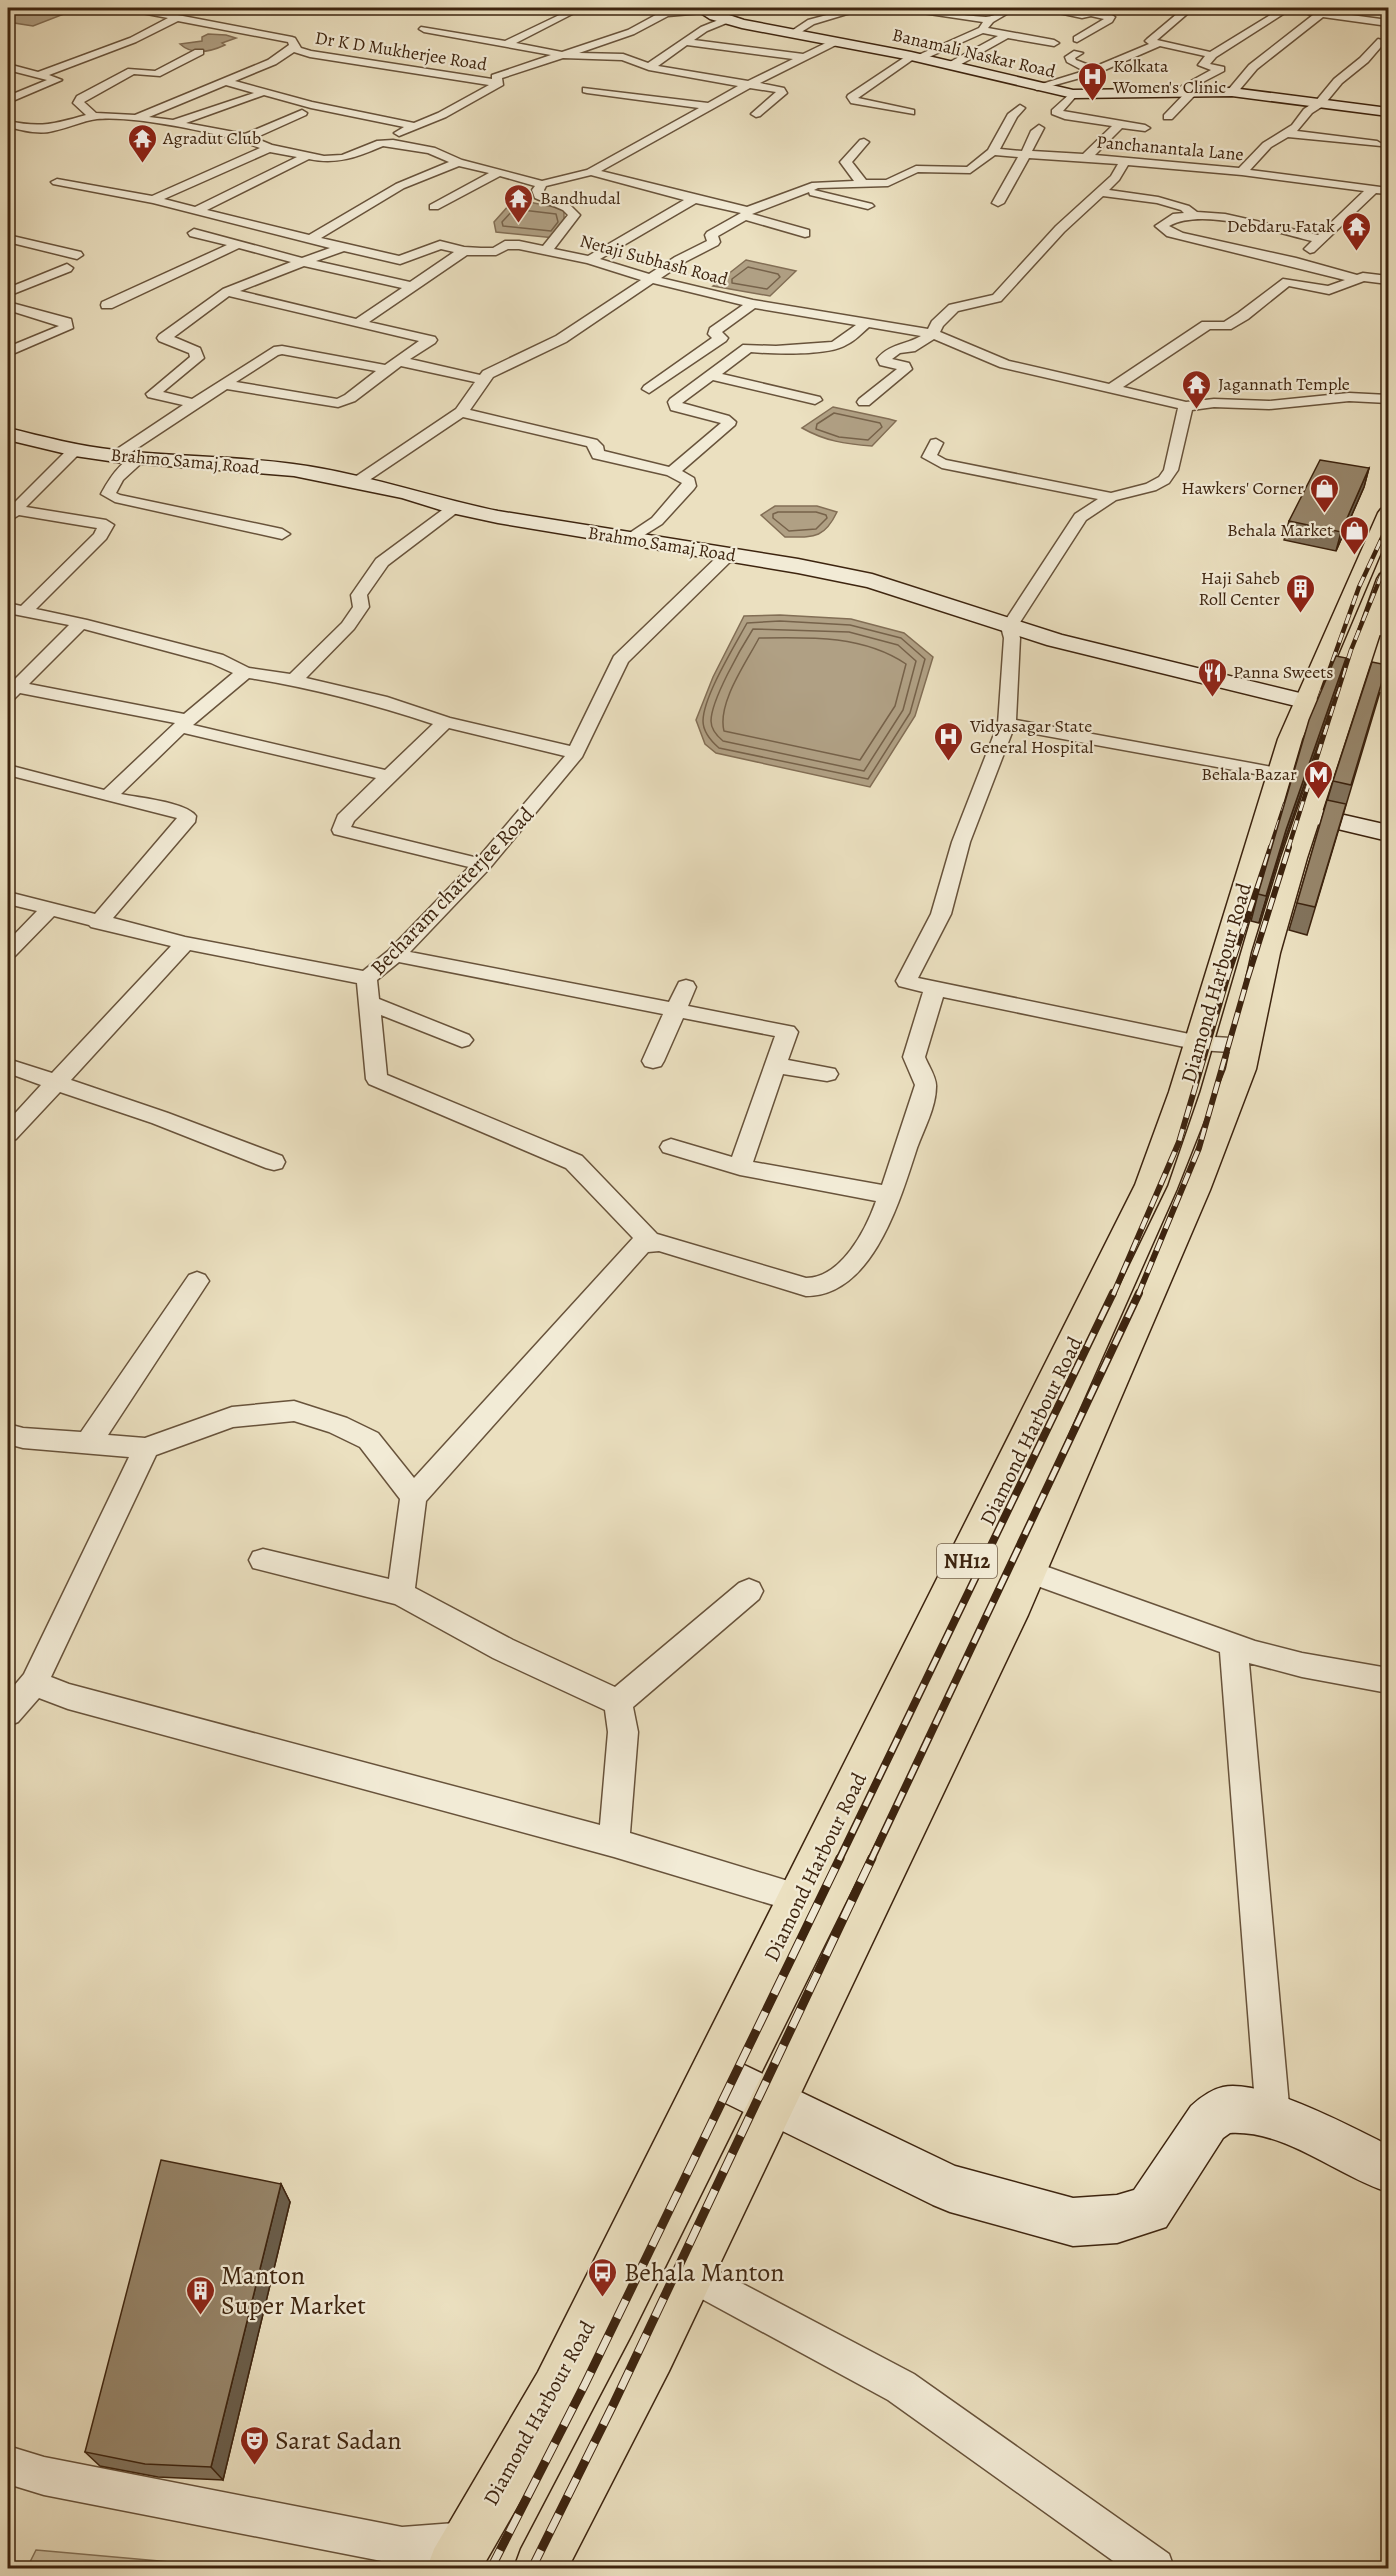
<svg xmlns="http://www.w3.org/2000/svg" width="1396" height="2576" font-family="Alegreya,serif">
	<rect width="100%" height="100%" fill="#ebe0c0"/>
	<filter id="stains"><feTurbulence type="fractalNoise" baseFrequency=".00333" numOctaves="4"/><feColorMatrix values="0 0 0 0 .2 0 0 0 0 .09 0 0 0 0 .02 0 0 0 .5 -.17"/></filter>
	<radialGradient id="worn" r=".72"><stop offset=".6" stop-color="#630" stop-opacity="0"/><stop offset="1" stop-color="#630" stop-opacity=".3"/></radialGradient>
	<path fill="#cdc0a2" stroke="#857258" stroke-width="1.5" d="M36,2550L238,2568H27Z"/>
	<path fill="#b0a084" stroke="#826e55" stroke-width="1.5" d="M17,8H36L64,14L33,26L8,22V10Z
		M208,34L226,35L236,38L222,43L225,45C210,52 193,56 180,44L202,41V37Z
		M529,202L564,209V223L555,238L496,232L494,222L510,204Z
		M746,260L796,271L770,296L713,286Z
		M833,407L889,419L896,421L872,446C845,444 825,441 802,428Z
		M775,506H817L837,512C824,539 814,537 785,537L761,515Z
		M780,615L851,619L904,633L933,657L915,716L870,787L716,753L705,744L696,720L713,677L744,616Z"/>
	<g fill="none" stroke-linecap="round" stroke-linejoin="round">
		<path stroke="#76624a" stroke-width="1.5" d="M514,209L556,214L558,222L551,231L503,226L502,222Z
			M748,267L778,274L780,277L767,289L732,283V279Z
			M834,413L880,423L882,427L868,440L839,437L816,429L817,424Z
			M778,512H816L826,515L827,518L816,529L789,531L773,518V514Z
			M780,621L850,625L901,638L925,659L910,713L868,779L719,748C711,741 703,732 703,721C703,697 735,645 747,623Z
			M753,629L849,632L898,645L916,661L903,710L864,771L723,741C717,736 711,729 711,721C711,700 741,648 753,629Z
			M759,638C809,637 863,635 906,664L895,706L860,760L724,731C717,703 746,663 759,638Z"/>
		<defs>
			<path id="street" d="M125,8H141L292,37L295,38L301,48L311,51L492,79V75L551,55L424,32L419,29L421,27L505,41L574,8H584L516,43L562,52L628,30L663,11L705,8L707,10L702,13L668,16L634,34L579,53L623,54L648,63L701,27L726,17L731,20L729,22L707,31L694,40L803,54L832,40H838V44L760,83L784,88L787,93L760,116L756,117L751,114L776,92L750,88L601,171L747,207L812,183L854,181L840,162L860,140L864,139L869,142L852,162L866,180H886L916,166L967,167L988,150L1008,114L1020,105L1025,108L1017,117L1000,149L1022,151L1031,131L1039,125L1044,128L1032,151L1083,154L1112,126L1065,119L1052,114V110L1073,91L1078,94L1063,111L1145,125L1150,128L1145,131L1122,128L1095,155L1239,168L1263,143L1292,125L1304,109L1315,102L1334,79L1360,58L1378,39L1386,41L1368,62L1342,83L1323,106L1312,113L1297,131L1377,141L1382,144L1381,146L1288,137L1271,147L1250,170L1388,188V194L1376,193L1314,252L1310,253L1304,249L1312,241C1274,232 1203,207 1169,226L1183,233L1296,258L1357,275L1363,273L1388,276V284L1364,281L1329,294L1289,286L1248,319L1231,329H1210L1123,387L1186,402L1214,399L1269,401L1349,393L1388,395V403L1349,401L1269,409L1214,407L1192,410L1178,470L1169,483L1156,490L1116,500L1086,520L1017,627L1020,638L1016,720L1278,768L1284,769L1287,773L1284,777L1278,778L1013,730L970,842L951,914L918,978L1199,1036L1246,1039L1254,1041L1257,1046L1254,1051L1246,1053L1199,1050L943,997L925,1057C928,1065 937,1078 936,1087C936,1107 924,1129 917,1148C900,1200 873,1296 806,1296L659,1251L648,1252L426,1501L415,1588L513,1640L615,1687L739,1583L749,1579L759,1583L763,1591L759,1599L633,1707L638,1732L630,1833L811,1888L815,1898L811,1908L800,1913L614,1857L68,1709L39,1698L18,1722L8,1726V1693L24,1674L129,1457L23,1448L8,1444V1424L23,1428L81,1432L189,1275L197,1272L205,1275L209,1281L108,1435L145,1438L232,1407L294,1401L347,1418L378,1433L414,1478L633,1238L566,1168L369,1084L366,1079L357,983L190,950L71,1080L168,1113L282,1156L285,1162L282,1168L274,1170L266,1168L152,1123L60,1092L16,1139L8,1142V1121L41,1085L8,1073V1059L52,1073L171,946L91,927L89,925L54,916L15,956L8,958V941L37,911L8,904V892L95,914L177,818L8,775V765L104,790L175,723L20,693L14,699L8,700V680L13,681L69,625L8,613V603L21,606L94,534L97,528L19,515L9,521L8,509L70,447H80L82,450L80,453L26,507L106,520L114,525L106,539L36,609L87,620L223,655L249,668L290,674L342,623L353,607L351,595L376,559L449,505H459L462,508L459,511L388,565L367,595L369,607L354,629L306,678L387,697L450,718L570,746L614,656L722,552H734L736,555L734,558L628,662L582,757L489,869L410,952L669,1002L679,982L686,980L693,982L696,987L688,1006L794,1027L798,1032L788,1060L835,1069L838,1074L835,1079L827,1081L783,1074L753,1162L882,1185L915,1085L903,1057L923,992L899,986L896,981L931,914L952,842L998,724L1004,638L1001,627L1075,514L1098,499L942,468L922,457L931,440L936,439L943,443L937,455L946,460L1111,493L1146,484L1159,477L1164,470L1178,408L1000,367L934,339L915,351L900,353L892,359L909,363L912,369L869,405H859L857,402L859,399L897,369L880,365L877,359C889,344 905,345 921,336L869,327C862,333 855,341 846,345C828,356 773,354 751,352L722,374L820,397L822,400L815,404L713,380L682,403L729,416L736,422L735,425L682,471L694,478L696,486L694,489L662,524L630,544L622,539L625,536L652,518L682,483L667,475L593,458L587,446L463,417L359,487H349L347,484L349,481L456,409L475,382L401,366L355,401L338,407L227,389L121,459H111L109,456L111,453L183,405L148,397L146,394L190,357L189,353L159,341L157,338L159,335L223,289L291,262L239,248L112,308H102L101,305L102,302L227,245L190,236L188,233L194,229L302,258L330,248L153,203L53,184L51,182L57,179L152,196L260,148C227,134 133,115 97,119C82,121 68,128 53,131C38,135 22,130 8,127V121C40,128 55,124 86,115L73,103L77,96L128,69L155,71L195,50H203V54L160,76L134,74L84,102L96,113L135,115L268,60L289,45L288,42L178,21L136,42L49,75L62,80L8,103V96L47,80L8,70V64L38,72L130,38L168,18L126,10ZM687,45L793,59L748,81L658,66ZM294,52L310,57L489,85L438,113L414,123L312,102L235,81L276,64ZM563,58L622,60L649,70L738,86L708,103L583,88V92L587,93L699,108L587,170L542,181L462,160L435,148L393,140L377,141L342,155L324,156L272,145L255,138L306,115L307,113L302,110L245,134L186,123L264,95L311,108L404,127L394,133L399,136L446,117L503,85L502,78ZM226,85L254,93L173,120L149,117ZM383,146L428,153L449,162L396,184L309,235L207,210L309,159C337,165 357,157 383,146ZM270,152L297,157L195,207L164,199ZM995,155L1018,157L992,203L998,206L1004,203L1029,158L1118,164L1111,176L1056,226L993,295L949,305L932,321L928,329L753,300L661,278L683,263L718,245L720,242L718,236L746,220L805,237L809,236V230L752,214L809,192L810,195L868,209L874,206L872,204L814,190L818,188L888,186L918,172L970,173ZM1128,165L1242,175L1364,191L1318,235L1225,214L1197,212L1189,206L1158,197L1109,190L1119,180ZM459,166L489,173L430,205V209H438L500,176L535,186L532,190L535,198L563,210L568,215L543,246L519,241H505L493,248H481L464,247L440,241L399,256L321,238L404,188ZM591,175L684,200L588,256L554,249L580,215L571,206L544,194V190L546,186ZM1103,196L1157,203L1181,210L1184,213L1173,214L1155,226L1167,236L1345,280L1328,286L1283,279L1238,313L1224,322H1202L1109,384L1009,361L940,332L943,326L958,311L1001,301L1064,232ZM696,203L741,213L707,232L705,235L707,241L675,257L649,274L600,259ZM441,249L454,252L410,282L316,261L344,251L400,264ZM508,249H519L587,263L641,280L556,336L483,371L480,375L410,359L435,343L437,340L435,337L369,322L467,255H496ZM304,266L402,288L356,319L240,291ZM653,283L743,305L710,328L708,334L712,338L644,386L642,389L649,393L726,341L728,338L722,332L755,308L856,325L832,342L776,346L743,345L670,399L668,402L671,410L721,423L669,467L604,451L603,446L597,440L470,410L493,377L566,342ZM229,296L419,341L385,365L282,346L274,347L192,399L163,392L204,358L200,348L174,337ZM282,354L376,371L345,395L337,399L236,382L278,355ZM84,629L211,663L233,673L184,714L29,684ZM249,678C312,688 372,704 433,724L385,770L193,725ZM449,728L565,756L478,858L351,827L354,821ZM184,733L376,778L338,815L332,830L334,834L469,867L388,951L363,971L185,937L113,918L195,822L196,816C186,802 139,798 121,794ZM399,962L663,1014L642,1061L645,1066L653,1068L661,1066L664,1061L683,1018L775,1036L732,1157L671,1139L663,1142L660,1147L663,1152L740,1175L876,1201C866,1230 841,1278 806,1278L657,1234L582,1156L387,1075L381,1015L462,1047L469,1045L473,1040L469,1035L379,999L377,980ZM294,1421L329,1432L360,1447L400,1499L389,1579L263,1549L253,1552L249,1560L253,1568L395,1604L493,1658L605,1710L608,1732L600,1825L69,1684L51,1677L156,1455L233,1427Z
				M853,8H867L814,24L795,36L787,34L808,20Z
				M905,8C932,8 959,16 986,17C996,17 1004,8 1017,8L993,22L988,28L1054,40L1059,43L1054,46L1008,38L956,67H948V63L998,36L983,33L920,61L916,60V56L979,28L983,22L909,11Z
				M1044,8C1057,8 1070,12 1082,12C1094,12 1105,10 1115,17L1112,22L1077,42L1074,41V37L1104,19L1091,16L1082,18L1045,10Z
				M1184,8H1194L1157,40L1210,52L1282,8L1291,9L1216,57L1210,64L1224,67V71L1178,95L1169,93L1211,70L1198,65L1205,56L1160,46L1098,73L1037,90L1032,87L1084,71L1067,62L1065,57L1074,51L1083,53L1075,58L1076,60L1094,67L1149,44L1145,41L1147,39Z
				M1323,8H1332L1329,12L1388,20V26L1323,17L1257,69L1236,94H1228V90L1249,65L1313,15L1308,14V10H1319Z
				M911,53L915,54V58L858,98L914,110V114L851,103L847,97L848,95Z
				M1191,90L1196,93L1195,95L1172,119H1164V115L1187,91Z
				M8,235L81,252L83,255L77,259L8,242Z
				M67,264L73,268L71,271L8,296V288Z
				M8,302L71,319L73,328L8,356V347L59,326L8,310Z
				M140,454L147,458L123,480L116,493L120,495L282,529L290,534L282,539L115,502L101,494C109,479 122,458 140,454Z
				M1370,623L1388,627V637L1364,631L1362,628Z
				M1028,1560L1255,1641L1302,1653L1388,1668V1693L1302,1677L1249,1663L1290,2116L1285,2128L1273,2133L1261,2128L1256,2116L1220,1652L1018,1579L1014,1571L1018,1563Z
				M690,2256L914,2374L1169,2554L1174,2568H1123L888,2400L678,2286L672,2274L678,2262Z
				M8,2446L44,2457L402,2527L468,2522L482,2527L487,2541L482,2555L468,2560L402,2565L44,2495L8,2484Z"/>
			<path id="secondary" d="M693,8H708L744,20L911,52L1073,90L1232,88L1388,108V116L1232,96L1073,98L911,60L742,28L710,19Z
				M8,428C44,437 79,446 115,450C174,457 234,456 293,464C363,473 430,497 498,511L798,559L872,574L1062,635L1316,697L1320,702L1316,707L1308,709L1047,645L867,587L798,573L498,523L447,512L402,498L294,476L116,462L75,456L8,440Z
				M1309,807L1388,825V841L1300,820L1296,815L1300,810Z
				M713,2050L955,2166L1073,2198L1117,2195L1134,2190L1191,2106C1200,2098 1210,2090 1223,2087C1263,2079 1351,2127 1388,2145V2192C1337,2176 1287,2130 1230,2133L1223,2138L1166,2227L1117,2243L1073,2246L950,2212L933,2205L697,2089L690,2073L697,2057Z"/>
			<path id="highway" d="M1388,507V536L1302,739L1199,1092L1167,1185L574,2408L482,2568H427L434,2549L538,2372L1135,1185L1169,1092L1278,739L1378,513L1381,509Z
				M1388,572V609L1307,858L1280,953L1256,1069L1210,1190L1028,1615L669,2371L568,2568H514L521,2549L633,2335L991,1612L1178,1190L1226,1069L1252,953L1281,858L1349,661L1355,640L1377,579L1380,574Z"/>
		</defs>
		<use href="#street" stroke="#68533b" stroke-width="3"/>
		<use href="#secondary" stroke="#3d240f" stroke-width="3"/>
		<use href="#highway" stroke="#3d240f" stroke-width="3"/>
		<use href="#street" fill="#f2ebd6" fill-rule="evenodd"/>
		<use href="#secondary" fill="#f2ebd6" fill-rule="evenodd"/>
		<use href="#highway" fill="#ebe0c0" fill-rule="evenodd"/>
		<defs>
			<path id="rail-far3" d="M1319,699L1359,587L1388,525
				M1270,849L1285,804
				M1288,849L1351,650L1388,559"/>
			<path id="rail-far2" d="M1113,1295L1179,1142L1229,972L1271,847
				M1138,1295L1199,1148L1248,977L1289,847"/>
			<path id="rail-far1" d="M839,1860L1113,1293
				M871,1860L1139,1293"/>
			<path id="rail" d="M491,2568L585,2384L840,1858
				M532,2568L614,2403L872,1858"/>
		</defs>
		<use href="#rail-far3" stroke="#3d240f" stroke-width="4.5"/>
		<use href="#rail-far2" stroke="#3d240f" stroke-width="6"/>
		<use href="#rail-far1" stroke="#3d240f" stroke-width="8"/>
		<use href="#rail" stroke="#3d240f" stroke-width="9"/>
		<use href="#rail-far3" stroke="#f2ebd6" stroke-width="3" stroke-dasharray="10" stroke-linecap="butt"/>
		<use href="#rail-far2" stroke="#f2ebd6" stroke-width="4" stroke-dasharray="12" stroke-linecap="butt"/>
		<use href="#rail-far1" stroke="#f2ebd6" stroke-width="5" stroke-dasharray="15" stroke-linecap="butt"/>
		<use href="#rail" stroke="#f2ebd6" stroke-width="7" stroke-dasharray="20" stroke-linecap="butt"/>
	</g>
	<path fill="#82735c" stroke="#3d240f" stroke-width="1.5" d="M1369,468L1364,487L1336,551L1284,540L1289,521Z
		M1346,658L1339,684L1279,857L1259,923L1251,921L1258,894Z
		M1380,692L1307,935L1289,930L1333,781Z
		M281,2184L290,2202L223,2480L158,2477L100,2466L85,2452Z"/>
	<path fill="#6a5e4b" stroke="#3d240f" stroke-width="1.5" d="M1369,468L1364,487L1336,551L1341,532Z
		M1346,658L1339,684L1279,857L1259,923L1286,830Z
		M281,2184L290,2202L223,2480L211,2467Z"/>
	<path fill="#97866b" stroke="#3d240f" stroke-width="1.5" d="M1320,460L1369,468L1341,532L1289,521Z
		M1336,656L1346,658L1286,830L1266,896L1258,894L1309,720Z
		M1372,662L1387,665L1351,785L1333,781Z
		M1327,800L1346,804L1315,907L1297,903Z
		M161,2160L281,2184L211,2467L145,2464L85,2452Z"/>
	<defs>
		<symbol id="hospital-pin" viewBox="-11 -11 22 30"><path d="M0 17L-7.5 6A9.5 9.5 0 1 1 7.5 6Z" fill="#8f2418" stroke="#f2ebd6"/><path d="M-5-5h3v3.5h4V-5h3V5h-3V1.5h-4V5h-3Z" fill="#fff"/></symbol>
		<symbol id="temple-pin" viewBox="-11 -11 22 30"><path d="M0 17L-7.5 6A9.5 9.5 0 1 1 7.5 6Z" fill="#8f2418" stroke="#f2ebd6"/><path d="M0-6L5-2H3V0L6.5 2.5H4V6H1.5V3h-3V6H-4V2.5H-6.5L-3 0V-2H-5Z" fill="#fff"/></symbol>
		<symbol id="shop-pin" viewBox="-11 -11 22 30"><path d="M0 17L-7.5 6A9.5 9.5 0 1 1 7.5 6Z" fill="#8f2418" stroke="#f2ebd6"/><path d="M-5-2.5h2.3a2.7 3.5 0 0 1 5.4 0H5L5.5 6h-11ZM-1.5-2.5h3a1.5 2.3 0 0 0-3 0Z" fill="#fff"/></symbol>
		<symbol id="building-pin" viewBox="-11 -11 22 30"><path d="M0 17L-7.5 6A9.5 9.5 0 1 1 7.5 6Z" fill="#8f2418" stroke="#f2ebd6"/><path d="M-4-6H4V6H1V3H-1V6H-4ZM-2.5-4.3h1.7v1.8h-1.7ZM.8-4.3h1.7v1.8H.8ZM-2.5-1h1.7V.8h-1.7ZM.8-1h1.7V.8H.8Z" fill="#fff"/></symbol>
		<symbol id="restaurant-pin" viewBox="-11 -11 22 30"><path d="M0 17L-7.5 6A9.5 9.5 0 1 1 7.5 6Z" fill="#8f2418" stroke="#f2ebd6"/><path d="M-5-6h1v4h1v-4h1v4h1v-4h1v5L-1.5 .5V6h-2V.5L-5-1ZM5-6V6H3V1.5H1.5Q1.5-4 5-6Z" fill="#fff"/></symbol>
		<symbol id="metro-pin" viewBox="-11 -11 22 30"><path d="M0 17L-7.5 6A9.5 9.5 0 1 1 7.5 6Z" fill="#8f2418" stroke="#f2ebd6"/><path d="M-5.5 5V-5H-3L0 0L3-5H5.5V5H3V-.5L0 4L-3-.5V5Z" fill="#fff"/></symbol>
		<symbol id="bus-pin" viewBox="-11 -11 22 30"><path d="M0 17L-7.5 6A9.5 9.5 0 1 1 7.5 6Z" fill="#8f2418" stroke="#f2ebd6"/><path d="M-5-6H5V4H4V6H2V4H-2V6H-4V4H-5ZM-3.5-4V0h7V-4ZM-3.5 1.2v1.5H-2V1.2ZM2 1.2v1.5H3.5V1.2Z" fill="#fff"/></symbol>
		<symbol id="theatre-pin" viewBox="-11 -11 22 30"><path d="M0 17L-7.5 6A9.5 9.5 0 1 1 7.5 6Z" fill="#8f2418" stroke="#f2ebd6"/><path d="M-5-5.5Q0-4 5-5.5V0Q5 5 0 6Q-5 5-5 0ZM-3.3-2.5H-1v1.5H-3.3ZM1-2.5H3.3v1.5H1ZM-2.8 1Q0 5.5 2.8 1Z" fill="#fff"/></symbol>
	</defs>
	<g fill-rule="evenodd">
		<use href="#hospital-pin" x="1076" y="60" width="33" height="45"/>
		<use href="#temple-pin" x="126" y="122" width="33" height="45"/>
		<use href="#temple-pin" x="502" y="182" width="33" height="45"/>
		<use href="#temple-pin" x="1340" y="210" width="33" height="45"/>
		<use href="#temple-pin" x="1180" y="368" width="33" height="45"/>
		<use href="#shop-pin" x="1308" y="472" width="33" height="45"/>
		<use href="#shop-pin" x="1338" y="514" width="33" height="45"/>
		<use href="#building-pin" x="1284" y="572" width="33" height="45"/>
		<use href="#restaurant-pin" x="1196" y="656" width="33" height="45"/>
		<use href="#hospital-pin" x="932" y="720" width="33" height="45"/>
		<use href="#metro-pin" x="1302" y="758" width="33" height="45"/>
		<use href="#bus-pin" x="586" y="2256" width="33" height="45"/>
		<use href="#building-pin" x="184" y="2274" width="33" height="45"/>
		<use href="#theatre-pin" x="238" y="2424" width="33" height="45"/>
	</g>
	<g text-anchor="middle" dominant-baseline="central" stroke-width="4.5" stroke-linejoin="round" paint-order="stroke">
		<g font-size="18" fill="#3d240f" stroke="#f2ebd6">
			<text transform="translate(401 51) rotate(9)">Dr K D Mukherjee Road</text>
			<text transform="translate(974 53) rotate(13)">Banamali Naskar Road</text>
			<text transform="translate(1170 148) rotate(5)">Panchanantala Lane</text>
			<text transform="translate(654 260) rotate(15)">Netaji Subhash Road</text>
			<text transform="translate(185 461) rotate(5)">Brahmo Samaj Road</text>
			<text transform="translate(662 544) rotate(9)">Brahmo Samaj Road</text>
		</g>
		<g font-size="18" fill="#3d240f" stroke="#f2ebd6" text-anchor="start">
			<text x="1113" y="66">Kolkata<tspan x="1113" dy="21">Women's Clinic</tspan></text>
			<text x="163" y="138">Agradut Club</text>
			<text x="540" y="198">Bandhudal</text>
			<text x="1335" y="226" text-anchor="end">Debdaru Fatak</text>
			<text x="1218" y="384">Jagannath Temple</text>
			<text x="1304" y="488" text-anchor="end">Hawkers' Corner</text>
			<text x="1333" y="530" text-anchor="end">Behala Market</text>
			<text x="1280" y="578" text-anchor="end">Haji Saheb<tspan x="1280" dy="21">Roll Center</tspan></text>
			<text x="1233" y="672">Panna Sweets</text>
			<text x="970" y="726">Vidyasagar State<tspan x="970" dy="21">General Hospital</tspan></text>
			<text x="1297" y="774" text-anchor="end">Behala Bazar</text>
		</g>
		<rect fill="#f2ebd6" stroke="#73604b" stroke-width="1.5" x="937" y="1544" width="60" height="34" rx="4.5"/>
		<g font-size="20" font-weight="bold" fill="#3d240f">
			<text x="967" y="1561">NH12</text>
		</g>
		<g font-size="21" fill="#3d240f" stroke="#f2ebd6">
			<text transform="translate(452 891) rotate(-46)">Becharam chatterjee Road</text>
			<text transform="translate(1216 983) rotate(-74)">Diamond Harbour Road</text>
			<text transform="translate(1031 1431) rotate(-64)">Diamond Harbour Road</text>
			<text transform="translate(815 1867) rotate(-64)">Diamond Harbour Road</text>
			<text transform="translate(539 2413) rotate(-61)">Diamond Harbour Road</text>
		</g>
		<g font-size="26" fill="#3d240f" stroke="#f2ebd6" text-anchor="start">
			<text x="624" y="2272">Behala Manton</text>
			<text x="221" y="2275">Manton<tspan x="221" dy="30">Super Market</tspan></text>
			<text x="275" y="2440">Sarat Sadan</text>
		</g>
	</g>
	<rect width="1396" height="2576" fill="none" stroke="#ebe0c0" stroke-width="30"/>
	<rect x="9" y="9" width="1378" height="2558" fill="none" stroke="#3d240f" stroke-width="3"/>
	<rect x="15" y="15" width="1366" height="2546" fill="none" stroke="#3d240f" stroke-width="1.5"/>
	<rect width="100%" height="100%" filter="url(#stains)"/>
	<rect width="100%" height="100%" fill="url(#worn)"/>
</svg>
